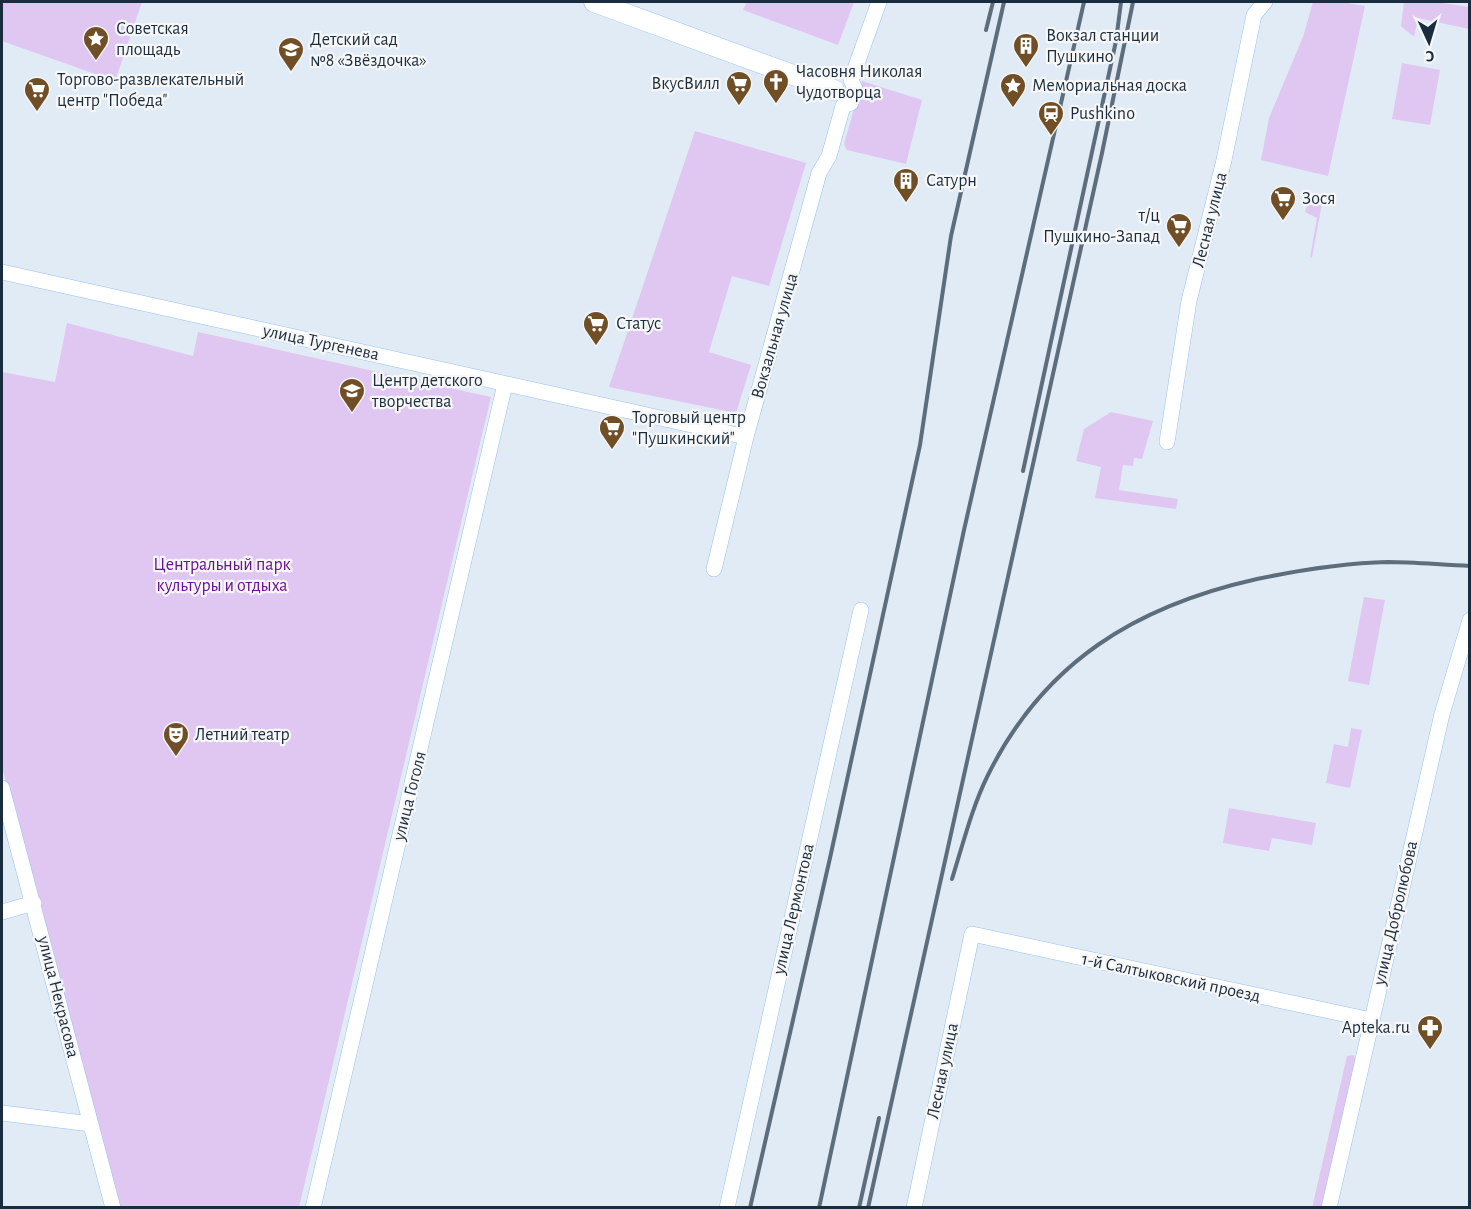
<svg xmlns="http://www.w3.org/2000/svg" width="1471" height="1209" font-family="'Alegreya Sans',sans-serif">
	<rect width="100%" height="100%" fill="#e1ebf5"/>
	<path fill="#dfc7f2" d="M2,2H142L115,81L2,41Z
		M747,2H854L838,45L743,10Z
		M1313,2H1341L1365,6L1328,176L1261,160L1269,118L1303,37Z
		M1404,2H1436L1469,7V29L1418,18L1414,37L1401,26Z
		M1402,63L1440,70L1430,125L1392,119Z
		M862,81L922,100L906,164L847,150L844,144Z
		M695,131L806,163L769,286L732,276L709,352L751,365L736,413L609,387Z
		M1322,204L1312,257L1310,258L1317,218L1305,212L1307,205Z
		M67,323L193,356L198,332L491,397L299,1207H119L2,767V372L55,382Z
		M1111,412L1153,421L1142,459L1134,458L1133,466L1123,465L1119,490L1178,499L1176,509L1095,498L1101,467L1076,461L1084,429Z
		M1364,597L1385,600L1369,685L1348,681Z
		M1351,728L1362,730L1350,788L1326,783L1334,744L1348,747Z
		M1229,808L1316,823L1312,845L1272,838L1269,851L1223,843Z
		M1354,1055L1356,1064L1324,1207L1312,1208L1347,1056Z"/>
	<g fill="none" stroke-linecap="round" stroke-linejoin="round">
		<defs>
			<path id="minor" d="M843,106L851,103L855,89L851,80L879,2
				M2,272L746,437
				M1167,442L1189,301L1224,160L1254,15L1265,2
				M714,569L746,437L819,173L829,156L843,106
				M2,788L113,1208
				M2,912L34,903
				M2,1113L91,1124
				M313,1208L505,384
				M727,1208L861,610
				M914,1208L972,934L1371,1020
				M1329,1208L1442,714L1470,620"/>
			<path id="major" d="M594,2L834,90"/>
		</defs>
		<use href="#minor" stroke="#94c1f2" stroke-width="16"/>
		<use href="#major" stroke="#94c1f2" stroke-width="21"/>
		<use href="#minor" stroke="#fff" stroke-width="15"/>
		<use href="#major" stroke="#fff" stroke-width="20"/>
		<path stroke="#5d6d7c" stroke-width="4" d="M986,30L993,2
			M1023,471L1116,41L1121,2
			M952,879C963,844 972,807 988,775C1044,662 1136,606 1257,579C1300,570 1343,563 1388,562C1415,562 1442,565 1470,566
			M750,1208L830,858L920,445L951,236L1004,2
			M819,1208L964,530L1084,2
			M859,1208L879,1118
			M868,1208L1102,153L1133,2"/>
	</g>
	<defs>
		<symbol id="sight-pin" viewBox="-11 -11 22 30"><path d="M0 17L-7.5 6A9.5 9.5 0 1 1 7.5 6Z" fill="#704f26" stroke="#f7f7f7"/><path d="M0-6L1.8-2.2L6-1.7L2.9 1.2L3.7 5.4L0 3.3L-3.7 5.4L-2.9 1.2L-6-1.7L-1.8-2.2Z" fill="#fff"/></symbol>
		<symbol id="building-pin" viewBox="-11 -11 22 30"><path d="M0 17L-7.5 6A9.5 9.5 0 1 1 7.5 6Z" fill="#704f26" stroke="#f7f7f7"/><path d="M-4-6H4V6H1V3H-1V6H-4ZM-2.5-4.3h1.7v1.8h-1.7ZM.8-4.3h1.7v1.8H.8ZM-2.5-1h1.7V.8h-1.7ZM.8-1h1.7V.8H.8Z" fill="#fff"/></symbol>
		<symbol id="school-pin" viewBox="-11 -11 22 30"><path d="M0 17L-7.5 6A9.5 9.5 0 1 1 7.5 6Z" fill="#704f26" stroke="#f7f7f7"/><path d="M0-5L7-2L0 1L-7-2ZM-4 1L0 2.5L4 1V4Q0 6-4 4Z" fill="#fff"/></symbol>
		<symbol id="church-pin" viewBox="-11 -11 22 30"><path d="M0 17L-7.5 6A9.5 9.5 0 1 1 7.5 6Z" fill="#704f26" stroke="#f7f7f7"/><path d="M-1.2-6h2.4v3.5h3.3v2.4h-3.3V6h-2.4V-.1h-3.3v-2.4h3.3Z" fill="#fff"/></symbol>
		<symbol id="supermarket-pin" viewBox="-11 -11 22 30"><path d="M0 17L-7.5 6A9.5 9.5 0 1 1 7.5 6Z" fill="#704f26" stroke="#f7f7f7"/><path d="M-6-5.5h2.5l.6 2H6L4.5 2H-2.5L-4.4-4H-6ZM-1.5 3.2a1.3 1.3 0 1 0 .1 0ZM3 3.2a1.3 1.3 0 1 0 .1 0Z" fill="#fff"/></symbol>
		<symbol id="station-pin" viewBox="-11 -11 22 30"><path d="M0 17L-7.5 6A9.5 9.5 0 1 1 7.5 6Z" fill="#704f26" stroke="#f7f7f7"/><path d="M-3-6H3Q5-6 5-4V2Q5 4 3 4L4.5 6H3L1.5 4h-3L-3 6H-4.5L-3 4Q-5 4-5 2V-4Q-5-6-3-6ZM-3.5-4v3h7v-3ZM-3.5 1v1.5H-2V1ZM2 1v1.5H3.5V1Z" fill="#fff"/></symbol>
		<symbol id="theatre-pin" viewBox="-11 -11 22 30"><path d="M0 17L-7.5 6A9.5 9.5 0 1 1 7.5 6Z" fill="#704f26" stroke="#f7f7f7"/><path d="M-5-5.5Q0-4 5-5.5V0Q5 5 0 6Q-5 5-5 0ZM-3.3-2.5H-1v1.5H-3.3ZM1-2.5H3.3v1.5H1ZM-2.8 1Q0 5.5 2.8 1Z" fill="#fff"/></symbol>
		<symbol id="pharmacy-pin" viewBox="-11 -11 22 30"><path d="M0 17L-7.5 6A9.5 9.5 0 1 1 7.5 6Z" fill="#704f26" stroke="#f7f7f7"/><path d="M-2-6h4v4h4v4h-4v4h-4v-4h-4v-4h4Z" fill="#fff"/></symbol>
	</defs>
	<g fill-rule="evenodd">
		<use href="#sight-pin" x="81" y="24" width="30" height="40"/>
		<use href="#building-pin" x="1011" y="31" width="30" height="40"/>
		<use href="#school-pin" x="276" y="35" width="30" height="40"/>
		<use href="#church-pin" x="761" y="67" width="30" height="40"/>
		<use href="#supermarket-pin" x="724" y="69" width="30" height="40"/>
		<use href="#sight-pin" x="998" y="71" width="30" height="40"/>
		<use href="#supermarket-pin" x="22" y="75" width="30" height="40"/>
		<use href="#station-pin" x="1036" y="99" width="30" height="40"/>
		<use href="#building-pin" x="891" y="166" width="30" height="40"/>
		<use href="#supermarket-pin" x="1268" y="184" width="30" height="40"/>
		<use href="#supermarket-pin" x="1164" y="211" width="30" height="40"/>
		<use href="#supermarket-pin" x="581" y="309" width="30" height="40"/>
		<use href="#school-pin" x="337" y="376" width="30" height="40"/>
		<use href="#supermarket-pin" x="597" y="413" width="30" height="40"/>
		<use href="#theatre-pin" x="161" y="720" width="30" height="40"/>
		<use href="#pharmacy-pin" x="1415" y="1013" width="30" height="40"/>
	</g>
	<g text-anchor="middle" dominant-baseline="central" stroke-width="4.5" stroke-linejoin="round" paint-order="stroke">
		<g font-size="18" fill="#1a2d3f" stroke="#f7f7f7" text-anchor="start">
			<text x="116" y="29">Советская<tspan x="116" dy="21">площадь</tspan></text>
			<text x="1046" y="36">Вокзал станции<tspan x="1046" dy="21">Пушкино</tspan></text>
			<text x="310" y="40">Детский сад<tspan x="310" dy="21">№8 «Звёздочка»</tspan></text>
			<text x="796" y="72">Часовня Николая<tspan x="796" dy="21">Чудотворца</tspan></text>
			<text x="57" y="80">Торгово-развлекательный<tspan x="57" dy="21">центр "Победа"</tspan></text>
			<text x="720" y="84" text-anchor="end">ВкусВилл</text>
			<text x="1032" y="86">Мемориальная доска</text>
			<text x="1070" y="114">Pushkino</text>
			<text x="926" y="181">Сатурн</text>
			<text x="1302" y="199">Зося</text>
			<text x="1160" y="216" text-anchor="end">т/ц<tspan x="1160" dy="21">Пушкино-Запад</tspan></text>
			<text x="616" y="324">Статус</text>
			<text x="372" y="381">Центр детского<tspan x="372" dy="21">творчества</tspan></text>
			<text x="632" y="418">Торговый центр<tspan x="632" dy="21">"Пушкинский"</tspan></text>
			<text x="195" y="735">Летний театр</text>
			<text x="1410" y="1028" text-anchor="end">Apteka.ru</text>
		</g>
		<g font-size="18" fill="#1a2d3f" stroke="#f7f7f7">
			<text transform="translate(1210 220) rotate(-76)">Лесная улица</text>
			<text transform="translate(775 336) rotate(-74)">Вокзальная улица</text>
			<text transform="translate(321 343) rotate(12)">улица Тургенева</text>
			<text transform="translate(410 796) rotate(-76)">улица Гоголя</text>
			<text transform="translate(794 909) rotate(-77)">улица Лермонтова</text>
			<text transform="translate(1396 913) rotate(-77)">улица Добролюбова</text>
			<text transform="translate(1171 978) rotate(12)">1-й Салтыковский проезд</text>
			<text transform="translate(58 997) rotate(76)">улица Некрасова</text>
			<text transform="translate(943 1071) rotate(-78)">Лесная улица</text>
		</g>
		<g font-size="18" fill="#6c0f98" stroke="#f7f7f7">
			<text x="222" y="565">Центральный парк<tspan x="222" dy="21">культуры и отдыха</tspan></text>
		</g>
	</g>
	<rect width="1471" height="1209" fill="none" stroke="#1a2d3f" stroke-width="6"/>
	<g transform="translate(1429 42) rotate(176)" stroke="#f7f7f7" stroke-width="4.5" paint-order="stroke">
	<path d="M0-4.5L10 22L0 15L-10 22Z" fill="#1a2d3f"/>
	<text y="-9" font-size="16" font-weight="bold" text-anchor="middle" fill="#1a2d3f">С</text>
	</g>
</svg>
